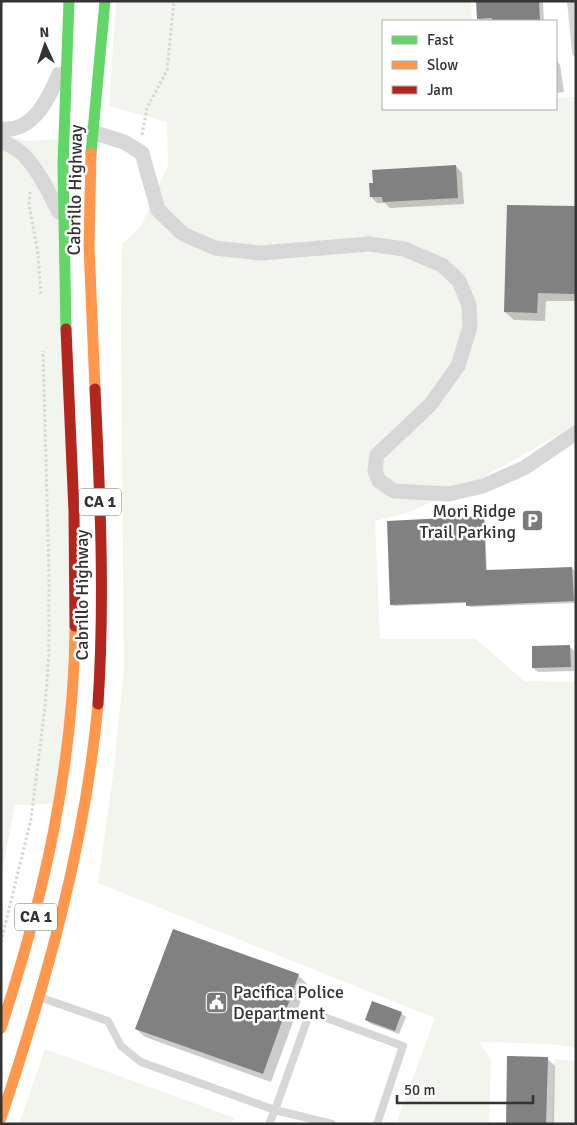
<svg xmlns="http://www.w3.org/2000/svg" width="577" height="1125" font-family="Signika,sans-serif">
	<rect width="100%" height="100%" fill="#fff"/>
	<path fill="#f1f5ed" d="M116,1H471L472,21H383V109H556V98L576,97V425L476,481L410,512L375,521L380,639H476L524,681L576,682V1048L551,1044L479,1042L491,1060L489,1124H396L435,1018L98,883L113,776L124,669L121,327L122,244L141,226L168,165L167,122L109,106Z
		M1,132L24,141L64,139L75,530L60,804L15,805L1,877Z
		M45,1049L235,1118L231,1124H19Z
		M554,1059L576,1061V1124H552Z"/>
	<path fill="#0003" d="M478,1H543L544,21H481L478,18Z
		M556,60L560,65L564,92L556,93Z
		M456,166L462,173L464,204L390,208L385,203H377L371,197Z
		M576,207V301H546L545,321L514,320L505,312Z
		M483,518L485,520L487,572L572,568L574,570L575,603L470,607L468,603L394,606L392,604Z
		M570,647L574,651V671L538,672L533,668Z
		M298,975L307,984L271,1082L145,1037L136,1029Z
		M401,1013L406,1017L399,1034L371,1024L366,1020Z
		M547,1058L555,1066L554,1124H507Z"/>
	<path fill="#818181" d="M476,1H539L540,21H492V18L477,19Z
		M456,165L458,198L383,202L382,197H370L369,183H373L372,170Z
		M507,205L576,206V294L538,293L537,313L504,312Z
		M484,516L486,570L572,567L574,601L466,606V602L390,605L387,521Z
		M570,645L571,667L532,668V646Z
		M173,929L299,974L263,1074L135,1029Z
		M372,1001L402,1012L395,1031L365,1020Z
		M507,1056L548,1057L546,1124H506Z"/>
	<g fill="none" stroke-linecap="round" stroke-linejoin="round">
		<path stroke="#d6d6d6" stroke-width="3" stroke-dasharray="2.5 2.5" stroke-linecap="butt" d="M142,135L147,108L167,70L174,1
			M30,192L29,204L38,254L41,295
			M1,942L31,819L45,707L49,653V573L43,351"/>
		<path stroke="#d7d7d7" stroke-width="8" d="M571,1L576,52
			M42,998L108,1021L121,1046L141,1062L275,1110L269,1124
			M332,1124L275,1110L310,1012L403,1046L377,1124"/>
		<path stroke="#d7d7d7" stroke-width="15" d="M1,129C33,133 49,98 59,74
			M92,132L124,142L142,153L158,210L183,234L215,248L261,253L369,244L404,249L442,265L459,281L469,305L470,327L458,366L430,405L377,455L375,471L379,481L394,491L449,494L483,486L524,468L576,433
			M1,141C7,144 14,147 19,151C36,164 49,193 59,212"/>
		<path stroke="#63d668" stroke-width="11" d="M91,153L105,1
			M66,329L63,165L69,1"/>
		<path stroke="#ff974d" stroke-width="11" d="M91,153L89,246L95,389
			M1,1028C44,897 74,765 75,626
			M1,1118C46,983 85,846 98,704"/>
		<path stroke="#b3261e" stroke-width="11" d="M66,329L74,512L75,626
			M95,389C100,494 105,599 98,704"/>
	</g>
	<defs>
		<symbol id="parking-square" viewBox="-11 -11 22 22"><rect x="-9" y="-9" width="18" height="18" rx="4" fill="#7a7a7a" stroke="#fff"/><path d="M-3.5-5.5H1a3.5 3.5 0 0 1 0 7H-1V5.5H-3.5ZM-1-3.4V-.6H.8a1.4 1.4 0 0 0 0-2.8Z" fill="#fff"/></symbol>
		<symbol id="civic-square" viewBox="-11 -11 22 22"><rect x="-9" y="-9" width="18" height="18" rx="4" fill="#7a7a7a" stroke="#fff"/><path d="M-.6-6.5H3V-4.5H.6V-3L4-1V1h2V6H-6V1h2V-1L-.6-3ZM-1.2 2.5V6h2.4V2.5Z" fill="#fff"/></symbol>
	</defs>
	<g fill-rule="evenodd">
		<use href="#parking-square" x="520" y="508" width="25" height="25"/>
		<use href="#civic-square" x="204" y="990" width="25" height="25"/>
	</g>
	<g text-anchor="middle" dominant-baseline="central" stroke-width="5" stroke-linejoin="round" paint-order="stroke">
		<g fill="#fff" stroke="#707070" stroke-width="1">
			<rect x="79" y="488.5" width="42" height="27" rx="4"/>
			<rect x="15" y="903.5" width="42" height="27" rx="4"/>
		</g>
		<g font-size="16" font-weight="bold" fill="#333">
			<text x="100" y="502">CA 1</text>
			<text x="36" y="917">CA 1</text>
		</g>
		<g font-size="18" fill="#333" stroke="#fff">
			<text transform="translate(75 190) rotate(-89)">Cabrillo Highway</text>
			<text transform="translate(82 595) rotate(-90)">Cabrillo Highway</text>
		</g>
		<g font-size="18" fill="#333" stroke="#fff" text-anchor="end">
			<text x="516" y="511">Mori Ridge<tspan x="516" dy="21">Trail Parking</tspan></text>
			<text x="233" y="992" text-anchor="start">Pacifica Police<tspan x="233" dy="21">Department</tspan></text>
		</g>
	</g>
	<rect width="577" height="1125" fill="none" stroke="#333333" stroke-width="5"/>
	<rect x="382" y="20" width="175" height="90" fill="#ffffff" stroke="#adadad"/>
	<rect x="392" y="36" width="25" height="8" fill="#63d668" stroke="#adadad"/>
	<text x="427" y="45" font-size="15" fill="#333333">Fast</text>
	<rect x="392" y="61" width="25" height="8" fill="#ff974d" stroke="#adadad"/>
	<text x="427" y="70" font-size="15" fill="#333333">Slow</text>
	<rect x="392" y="86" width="25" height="8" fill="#b3261e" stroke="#adadad"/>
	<text x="427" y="95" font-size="15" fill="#333333">Jam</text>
	<g transform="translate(45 45) rotate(357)" stroke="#ffffff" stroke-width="4" paint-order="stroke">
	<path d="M0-4L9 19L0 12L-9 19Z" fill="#333333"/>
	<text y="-8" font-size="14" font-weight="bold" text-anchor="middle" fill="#333333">N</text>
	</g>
	<path d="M397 1095v8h136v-8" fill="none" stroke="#333333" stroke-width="2.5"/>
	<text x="404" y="1095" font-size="15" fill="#333333" stroke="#ffffff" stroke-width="4" paint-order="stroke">50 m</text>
</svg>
